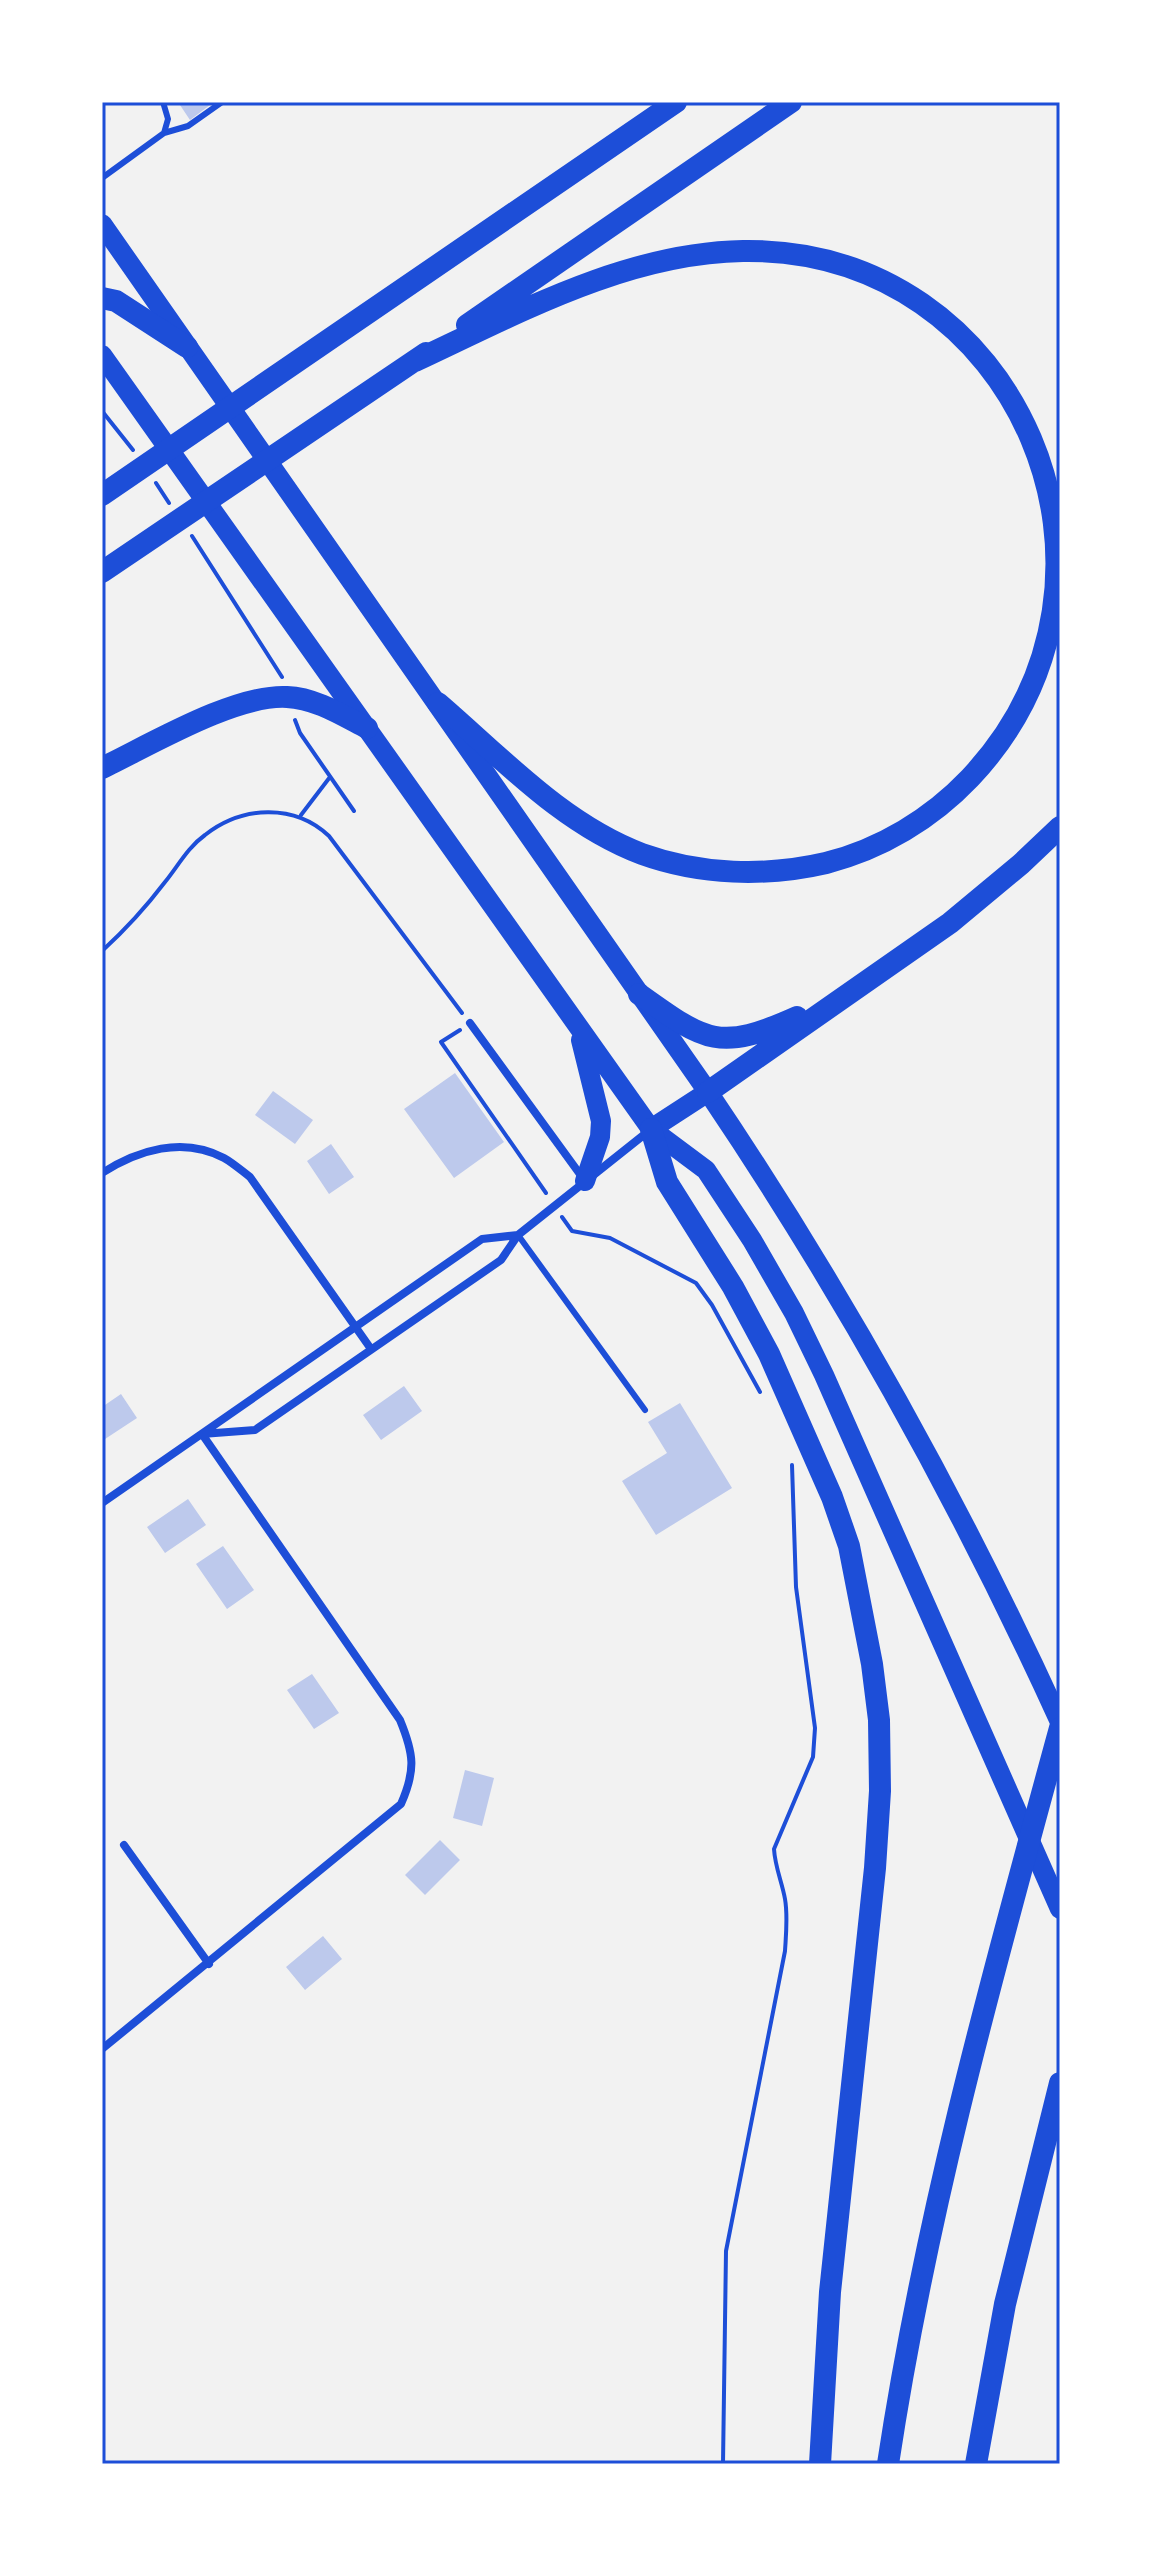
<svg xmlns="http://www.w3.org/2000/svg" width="1162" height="2566" font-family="'DM Sans',sans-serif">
	<rect width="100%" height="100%" fill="#f2f2f2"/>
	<path fill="#bdc9ec" d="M178,102H214L190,120Z
		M455,1073L504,1142L454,1178L404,1109Z
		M273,1091L313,1120L295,1144L255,1115Z
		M331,1144L354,1177L329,1194L307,1161Z
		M404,1386L422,1411L381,1440L363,1415Z
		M121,1394L137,1418L102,1441V1407Z
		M680,1403L732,1488L656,1535L622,1481L667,1453L648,1422Z
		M188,1499L206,1525L165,1553L147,1527Z
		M223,1546L254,1590L227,1609L196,1564Z
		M312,1674L339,1713L314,1729L287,1690Z
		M465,1770L494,1778L482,1826L453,1818Z
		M440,1840L460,1860L425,1895L405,1875Z
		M323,1936L342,1959L305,1990L286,1967Z"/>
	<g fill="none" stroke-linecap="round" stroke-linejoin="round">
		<path stroke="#1d4ed8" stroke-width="4" d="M102,411L133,450
			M156,483L169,503
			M192,536L282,677
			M295,720L300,733L354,811
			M301,815L330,777
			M102,951C125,930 146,907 165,882C178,866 188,847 205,835C242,806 294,803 329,836L462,1013
			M460,1030L441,1042L546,1193
			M562,1217L572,1231L610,1238L696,1283L712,1305L760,1392
			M723,2464L726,2251L785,1951C786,1934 788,1916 785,1899C782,1882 775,1867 774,1849L813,1757L815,1728L796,1587L792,1465"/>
		<path stroke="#1d4ed8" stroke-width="6" d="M164,133L188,126L222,102
			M102,178L164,133L168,119L163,102
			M518,1235L645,1410"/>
		<path stroke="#1d4ed8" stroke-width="8" d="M470,1023L582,1177
			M102,1173C138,1150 183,1136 224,1158C233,1163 242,1171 250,1177L371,1349
			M202,1434L255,1430L501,1260L518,1235L650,1130
			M102,1503L482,1239L518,1235
			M124,1845L209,1964
			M102,2049L401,1804C416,1770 414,1754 400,1720L202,1434"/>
		<path stroke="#1d4ed8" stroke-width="20" d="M102,224L708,1092C843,1292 960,1503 1060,1722
			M102,355L651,1129L706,1170L752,1240L794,1313L824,1375L1060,1909
			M581,1040L601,1121L600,1137L585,1181
			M651,1129L708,1092"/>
		<path stroke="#1d4ed8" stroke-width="22" d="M102,298L116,301L187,347
			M467,325L791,102
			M415,361C518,313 626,253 743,251C1020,247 1158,579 970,778C931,819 881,849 826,863C766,877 700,875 642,854C562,824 501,757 438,703
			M102,495L676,102
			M102,572L426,353
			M102,768C150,745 235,694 287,697C315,698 342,715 367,728
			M639,994C706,1042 719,1052 797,1017
			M708,1092L950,923L1021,864L1060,827
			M651,1129L667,1182L733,1287L769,1354L832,1497L849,1546L872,1664L879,1720L880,1791L875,1868L830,2292L820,2464
			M888,2464C926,2212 993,1973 1060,1728
			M976,2464L1005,2304L1060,2083"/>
	</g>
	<rect width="1162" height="2566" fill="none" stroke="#ffffff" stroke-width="208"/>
	<rect x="104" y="104" width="954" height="2358" fill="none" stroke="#1d4ed8" stroke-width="3"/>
</svg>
